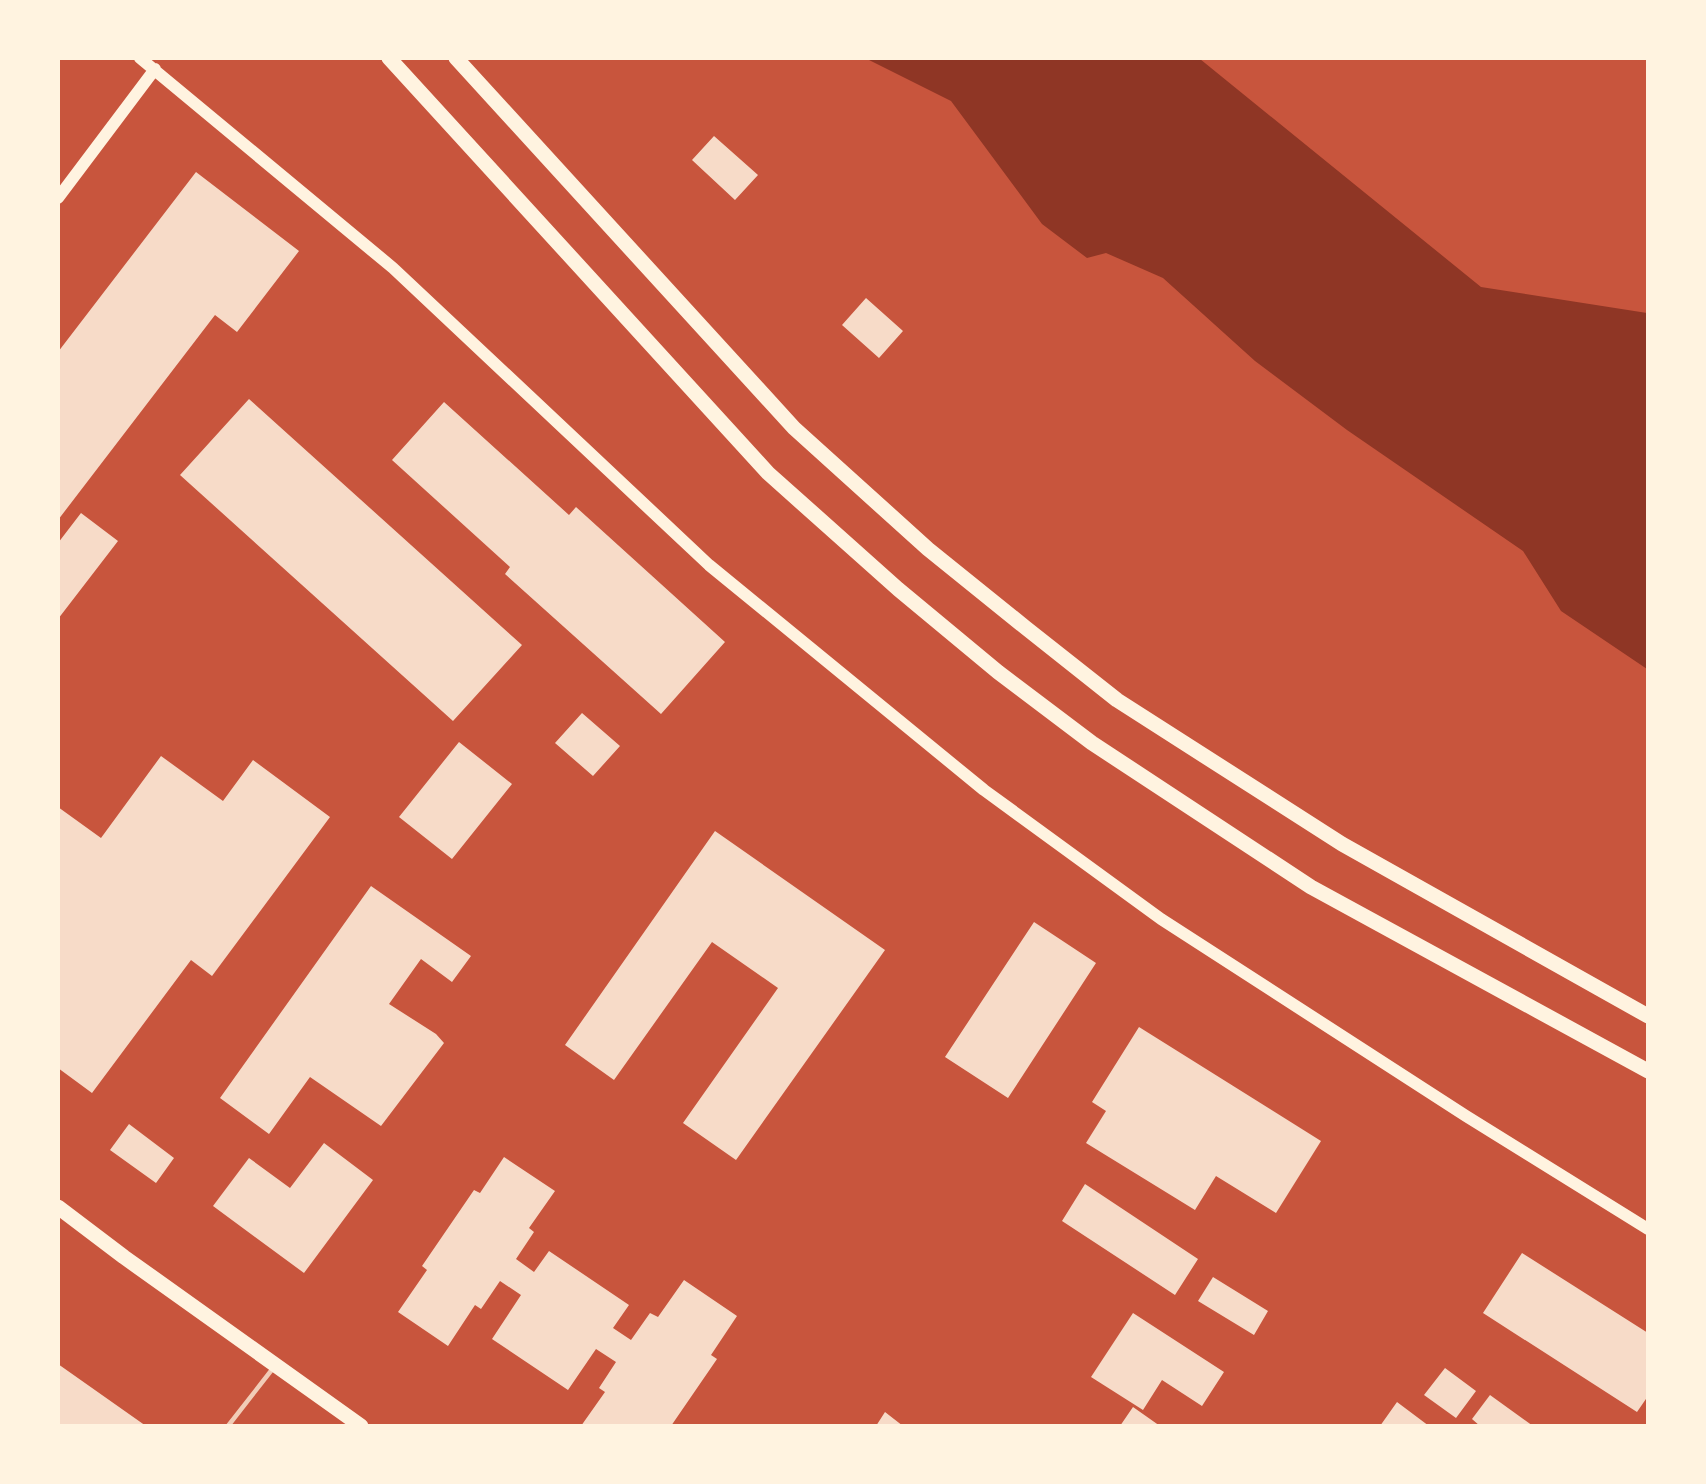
<svg xmlns="http://www.w3.org/2000/svg" width="1706" height="1484" font-family="'Noto Sans',sans-serif">
	<rect width="100%" height="100%" fill="#c8553d"/>
	<path fill="#8f3625" d="M867,59H1200L1481,287L1647,313V669L1561,611L1523,551L1347,430L1255,361L1163,278L1106,253L1087,258L1042,224L951,101Z"/>
	<path fill="#f7dbc8" d="M714,136L758,175L735,200L692,160Z
		M196,172L299,251L237,332L215,315L58,520V352Z
		M866,298L903,331L879,358L842,325Z
		M249,399L522,645L453,721L180,475Z
		M444,402L569,515L576,507L725,642L661,714L505,574L510,567L392,460Z
		M81,513L118,541L58,619V543Z
		M582,713L620,746L593,776L555,743Z
		M459,742L512,784L452,859L399,817Z
		M161,756L223,801L253,760L330,817L212,976L191,960L92,1093L58,1068V807L101,838Z
		M715,831L885,950L736,1160L683,1123L778,988L712,942L614,1080L565,1045Z
		M371,886L471,956L452,982L421,959L389,1004L436,1034L444,1043L381,1126L310,1077L269,1134L220,1098Z
		M1034,922L1096,963L1008,1098L945,1057Z
		M1139,1027L1321,1141L1276,1213L1216,1176L1195,1210L1086,1143L1106,1111L1092,1102Z
		M129,1124L174,1158L156,1183L110,1150Z
		M324,1143L373,1180L304,1273L213,1206L249,1158L290,1188Z
		M504,1157L555,1191L529,1228L534,1232L516,1259L534,1272L549,1251L629,1305L613,1328L631,1340L650,1313L658,1317L684,1280L737,1316L711,1355L717,1359L671,1426H581L605,1392L599,1388L616,1362L596,1349L568,1390L492,1339L521,1295L500,1281L481,1309L475,1305L448,1346L398,1312L427,1270L422,1266L474,1190L480,1193Z
		M1085,1184L1198,1259L1175,1295L1062,1221Z
		M1522,1253L1648,1333V1396L1637,1412L1483,1313Z
		M1213,1277L1268,1311L1254,1335L1198,1301Z
		M1133,1313L1224,1372L1202,1406L1162,1380L1143,1410L1091,1377Z
		M58,1364L146,1426H58Z
		M1445,1368L1476,1391L1456,1418L1424,1395Z
		M1490,1395L1533,1426H1480L1472,1419Z
		M1397,1402L1429,1426H1380Z
		M1133,1407L1160,1426H1120Z
		M885,1412L903,1426H876Z"/>
	<g fill="none" stroke-linecap="round" stroke-linejoin="round">
		<path stroke="#f1ccb7" stroke-width="4.5" d="M228,1426L274,1367"/>
		<path stroke="#fff3e0" stroke-width="12" d="M140,58L393,268L709,565L984,790L1161,919L1466,1116L1648,1229
			M58,198L155,69"/>
		<path stroke="#fff3e0" stroke-width="15" d="M389,58L768,473L898,589L998,672L1092,743L1311,887L1648,1071
			M456,58L794,428L928,549L1026,628L1117,700L1342,844L1648,1016
			M58,1207L124,1257L361,1426"/>
	</g>
	<rect width="1706" height="1484" fill="none" stroke="#fff3e0" stroke-width="120"/>
</svg>
